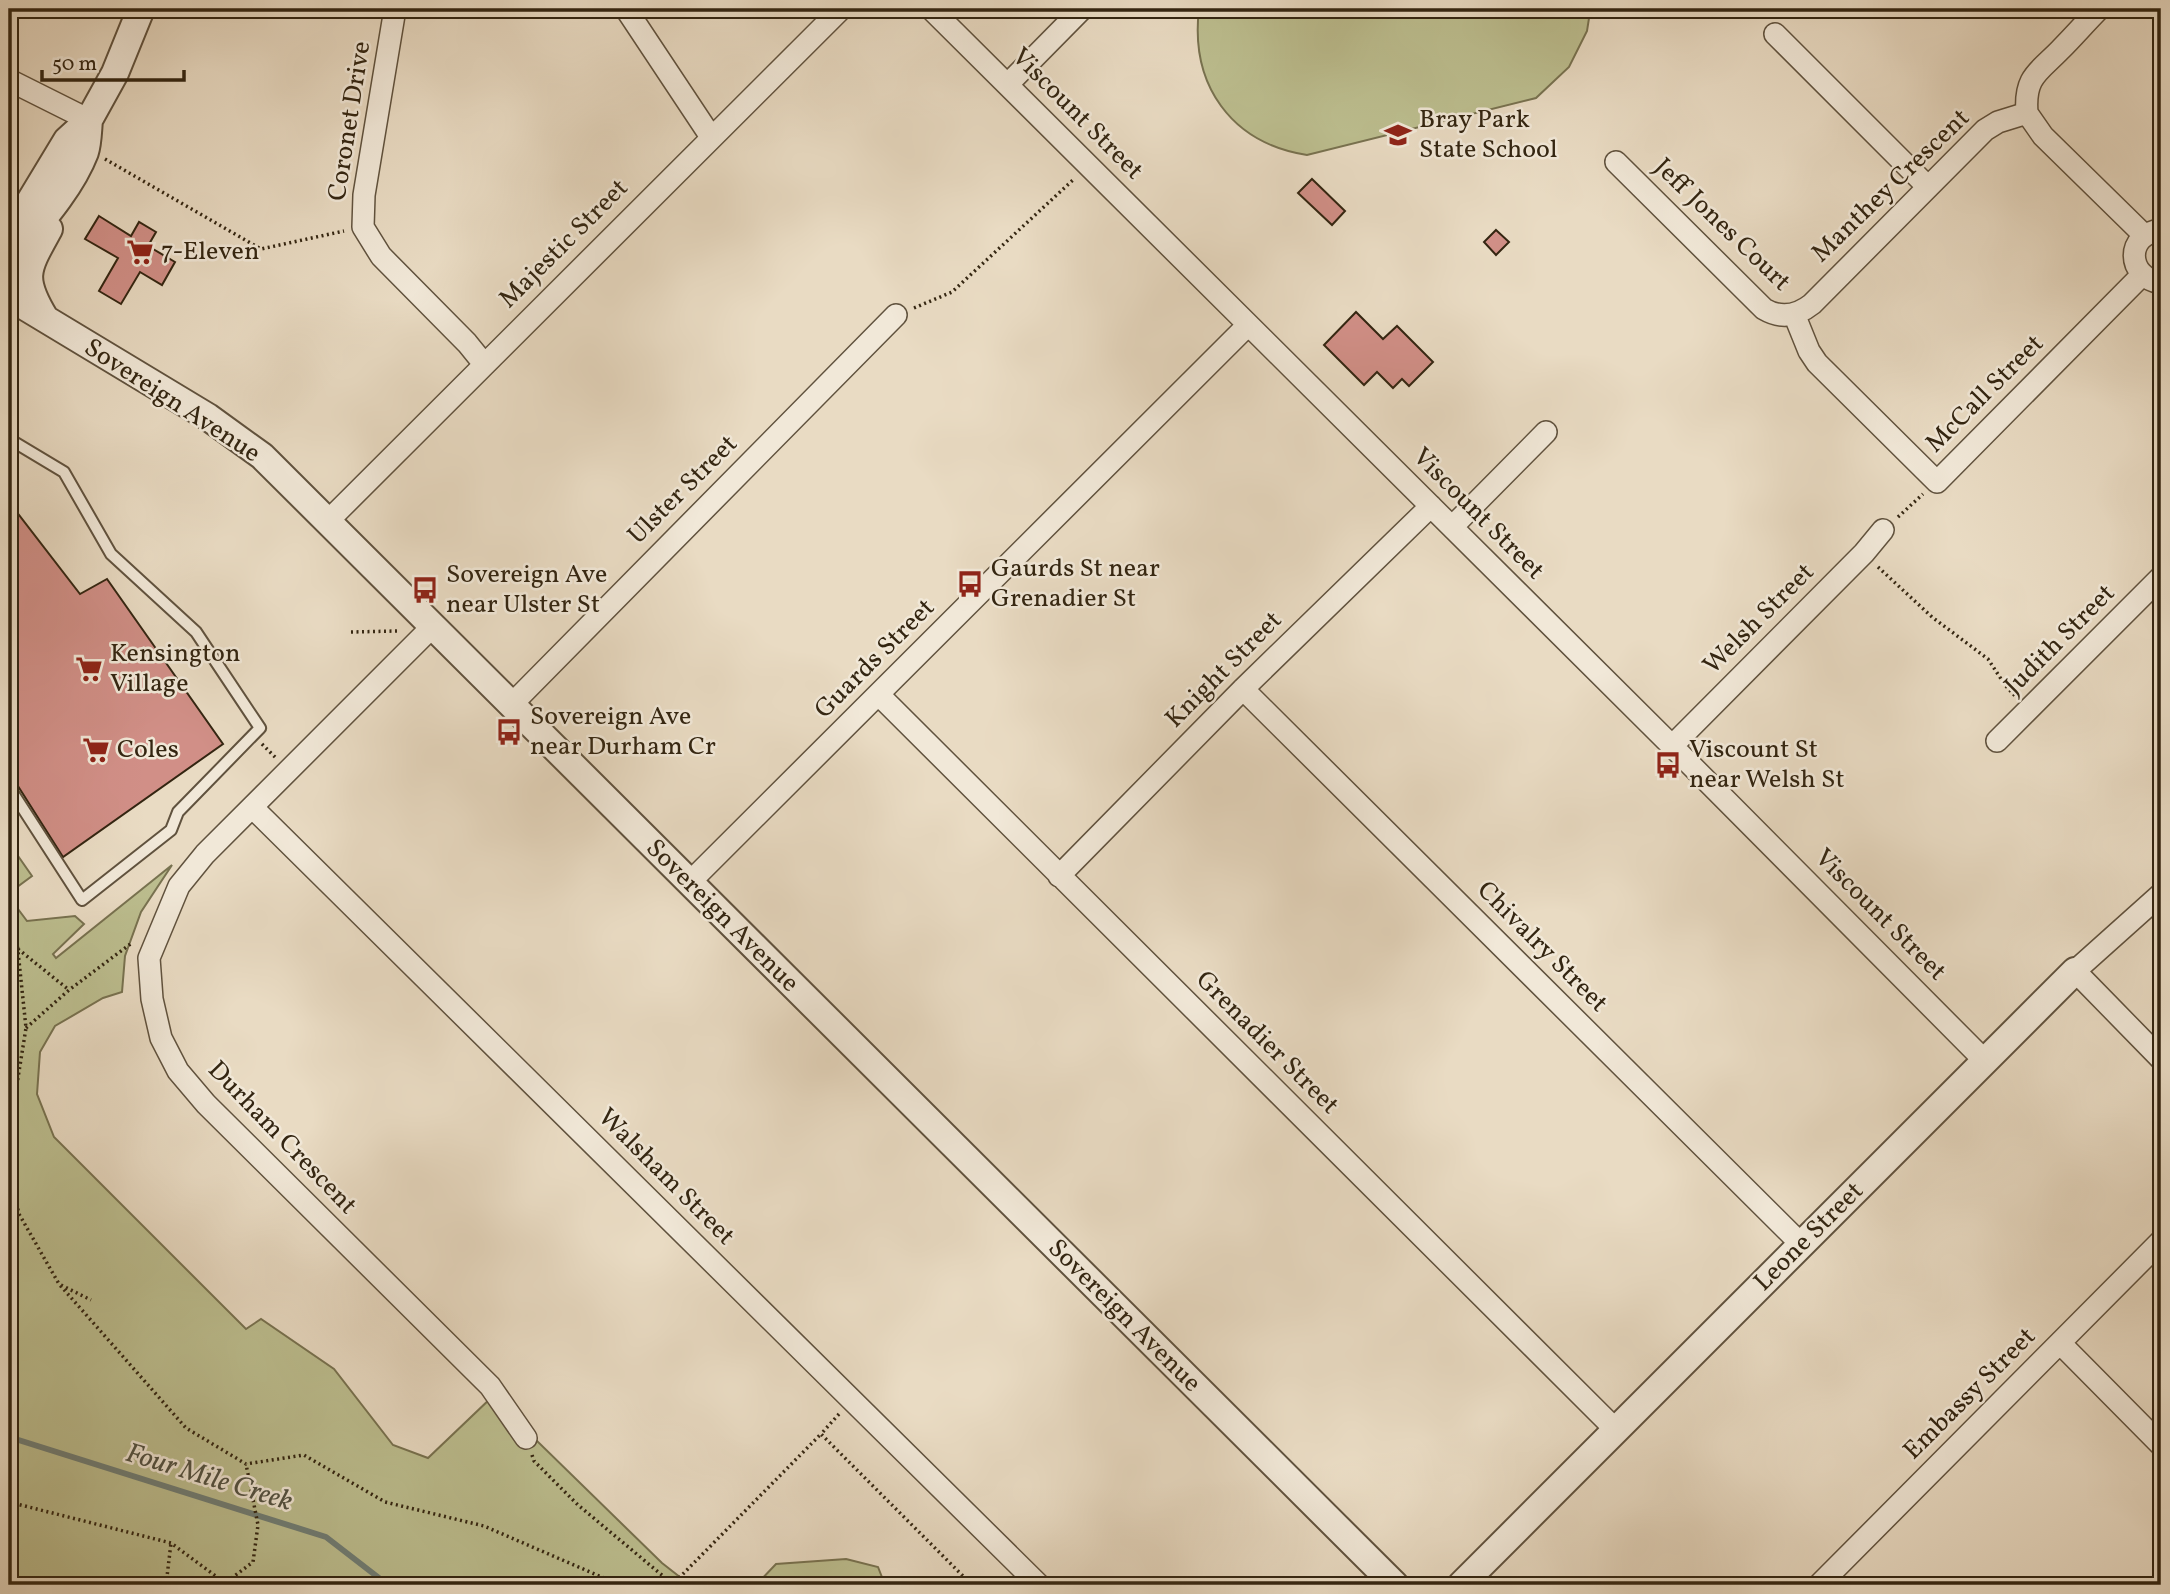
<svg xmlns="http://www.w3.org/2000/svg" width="2170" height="1594" font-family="Vollkorn,serif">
	<rect width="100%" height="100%" fill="#e9dbc3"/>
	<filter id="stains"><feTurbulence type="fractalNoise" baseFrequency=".00286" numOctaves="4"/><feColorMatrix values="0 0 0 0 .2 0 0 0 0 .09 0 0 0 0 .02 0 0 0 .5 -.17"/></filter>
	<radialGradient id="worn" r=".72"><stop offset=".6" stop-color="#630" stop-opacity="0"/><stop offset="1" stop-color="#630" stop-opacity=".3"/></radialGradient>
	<path fill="#bcbe8f" stroke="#787250" stroke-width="2" d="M1199,9H1590V12L1587,31L1569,67L1536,98L1307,155C1231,143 1190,85 1199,9Z
		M9,843L32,876L9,893Z
		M172,865L141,912L125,956L122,992L103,998L55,1026L40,1052L37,1094L54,1137L246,1329L261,1319L334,1369L393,1445L428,1458L492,1397L662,1563L690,1585H13L9,1581V897L27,921L75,916L84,924L53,954L56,958Z
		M846,1559L878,1567L885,1585H756L776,1564Z"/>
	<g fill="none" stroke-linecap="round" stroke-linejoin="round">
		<path stroke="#707e76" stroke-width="6" d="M9,1437L326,1537L379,1578L378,1585"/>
	</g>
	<path fill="#d18f87" stroke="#332511" stroke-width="2" d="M1312,179L1345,211L1332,225L1298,193Z
		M99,216L131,236L139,222L156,232L148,246L175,262L162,285L140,272L121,304L99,291L118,258L85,239Z
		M1496,230L1509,242L1496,255L1484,242Z
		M1356,312L1383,339L1397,326L1433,362L1409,386L1402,379L1393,388L1377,372L1364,385L1324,345Z
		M9,502L80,594L107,579L223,744L63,857L16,783L9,779Z"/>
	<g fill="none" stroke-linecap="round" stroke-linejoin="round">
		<defs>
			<path id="service" d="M9,439L64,472L111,554L196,632L260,728L178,812L171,830L82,900L9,787"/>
			<path id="minor" d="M395,9L364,195L363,227L381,256L467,343L484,364
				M626,9L711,137
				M931,9L1672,746L1985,1061
				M1775,34L1927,186
				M9,80L89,120
				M1008,84L1082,9
				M2027,113L2043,136L2144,235
				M1616,162L1764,309C1781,319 1797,316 1812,304L1985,130L1998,122L2027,113C2024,76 2039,72 2061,49C2074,36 2086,22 2099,9
				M2161,230C2125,234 2126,277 2161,283
				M1794,314L1809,351L1817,363L1937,482L2142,275
				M328,521L841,9
				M1452,527L1546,432
				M433,626L205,854L179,886L149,958L152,999L161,1038L178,1071L206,1104L490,1386L526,1438
				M1243,689L1801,1244
				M879,695L1616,1430
				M511,705L896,315
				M1997,741L2161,577
				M1672,746L1864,553L1883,530
				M253,808L1039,1585
				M1059,876L1243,689L1431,506
				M689,883L1248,325
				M2161,894L2075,971L2161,1059
				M2060,1343L2161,1445
				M1819,1585L2161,1241"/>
			<path id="tertiary" d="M9,230L21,216L67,140L89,120L115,73L141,9
				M9,260C35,228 70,191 85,152C88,143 88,130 89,120
				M9,297L208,417L262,456L1395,1585
				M45,318C20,277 27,269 49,229
				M1461,1585L2075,971"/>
		</defs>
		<use href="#service" stroke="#60523e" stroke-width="14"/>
		<use href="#minor" stroke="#60523e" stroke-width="24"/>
		<use href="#tertiary" stroke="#60523e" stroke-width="30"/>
		<path stroke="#332511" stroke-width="3.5" stroke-dasharray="2 3.5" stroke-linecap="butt" d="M105,159L261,249L344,231
			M914,308L952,292L1074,179L1073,178
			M1898,517L1923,494
			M1878,567L1932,617L1988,659L2005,685L2016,697
			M351,632L397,631
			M262,744L276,758
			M9,865L26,1028L13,1109L11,1181L19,1214L59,1284L186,1428L246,1464L304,1455L385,1502L484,1526L620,1585
			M18,949L69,990
			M26,1028L69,990L133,942
			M61,1285L91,1300
			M839,1414L821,1434L972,1585
			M532,1455L534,1461L578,1505L669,1581L677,1580L821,1434
			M9,1502L171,1543L225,1583L253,1562L258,1525L246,1464
			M166,1585L171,1543"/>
		<use href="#service" stroke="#f1e8d8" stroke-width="10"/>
		<use href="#minor" stroke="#f1e8d8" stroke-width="21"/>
		<use href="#tertiary" stroke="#f1e8d8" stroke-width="26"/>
	</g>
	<defs>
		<symbol id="school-bare" viewBox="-9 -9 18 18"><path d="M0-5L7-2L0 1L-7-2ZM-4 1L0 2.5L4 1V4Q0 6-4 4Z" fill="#8f2418" stroke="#f1e8d8" stroke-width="2.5" paint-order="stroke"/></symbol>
		<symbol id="supermarket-bare" viewBox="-9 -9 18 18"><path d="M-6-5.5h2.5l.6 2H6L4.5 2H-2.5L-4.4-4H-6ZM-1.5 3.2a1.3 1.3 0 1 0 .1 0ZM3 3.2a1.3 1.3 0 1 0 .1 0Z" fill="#8f2418" stroke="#f1e8d8" stroke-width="2.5" paint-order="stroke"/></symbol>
		<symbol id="bus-bare" viewBox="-9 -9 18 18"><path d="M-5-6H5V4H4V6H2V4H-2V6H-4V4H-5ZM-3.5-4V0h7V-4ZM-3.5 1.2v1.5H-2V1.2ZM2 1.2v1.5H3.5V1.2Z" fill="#8f2418" stroke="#f1e8d8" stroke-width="2.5" paint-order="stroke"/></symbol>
	</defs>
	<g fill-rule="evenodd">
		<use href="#school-bare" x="1379" y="116" width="38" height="38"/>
		<use href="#supermarket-bare" x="121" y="233" width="38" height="38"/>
		<use href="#bus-bare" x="951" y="565" width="38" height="38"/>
		<use href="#bus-bare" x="406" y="571" width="38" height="38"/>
		<use href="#supermarket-bare" x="70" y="650" width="38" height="38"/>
		<use href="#bus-bare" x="490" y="713" width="38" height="38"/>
		<use href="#supermarket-bare" x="77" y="731" width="38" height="38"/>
		<use href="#bus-bare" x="1649" y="746" width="38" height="38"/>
	</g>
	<g text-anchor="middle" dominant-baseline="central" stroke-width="5" stroke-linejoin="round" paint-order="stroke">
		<g font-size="26" fill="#332511" stroke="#f1e8d8">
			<text transform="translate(1077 114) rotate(45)">Viscount Street</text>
			<text transform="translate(350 121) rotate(-81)">Coronet Drive</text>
			<text transform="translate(1891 186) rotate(-44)">Manthey Crescent</text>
			<text transform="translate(1722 225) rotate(44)">Jeff Jones Court</text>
			<text transform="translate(564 244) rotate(-45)">Majestic Street</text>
			<text transform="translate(1985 394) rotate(-45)">McCall Street</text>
			<text transform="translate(172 401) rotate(33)">Sovereign Avenue</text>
			<text transform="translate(683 490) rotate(-45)">Ulster Street</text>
			<text transform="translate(1478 514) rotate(45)">Viscount Street</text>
			<text transform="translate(1759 619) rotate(-45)">Welsh Street</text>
			<text transform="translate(2060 640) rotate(-45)">Judith Street</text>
			<text transform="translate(875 659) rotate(-45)">Guards Street</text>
			<text transform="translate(1224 670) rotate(-45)">Knight Street</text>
			<text transform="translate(1880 915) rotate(45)">Viscount Street</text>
			<text transform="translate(722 916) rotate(45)">Sovereign Avenue</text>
			<text transform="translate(1542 947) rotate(45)">Chivalry Street</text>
			<text transform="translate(1267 1043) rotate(45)">Grenadier Street</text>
			<text transform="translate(282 1138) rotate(46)">Durham Crescent</text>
			<text transform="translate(666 1177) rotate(45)">Walsham Street</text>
			<text transform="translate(1809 1237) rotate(-45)">Leone Street</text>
			<text transform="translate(1124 1316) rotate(45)">Sovereign Avenue</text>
			<text transform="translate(1970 1394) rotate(-45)">Embassy Street</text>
		</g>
		<g font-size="26" fill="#332511" stroke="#f1e8d8" text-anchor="start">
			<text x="1419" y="120">Bray Park<tspan x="1419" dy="30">State School</tspan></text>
			<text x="161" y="252">7-Eleven</text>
			<text x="991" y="569">Gaurds St near<tspan x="991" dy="30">Grenadier St</tspan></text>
			<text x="446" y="575">Sovereign Ave<tspan x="446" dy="30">near Ulster St</tspan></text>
			<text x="110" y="654">Kensington<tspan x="110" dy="30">Village</tspan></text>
			<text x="530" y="717">Sovereign Ave<tspan x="530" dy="30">near Durham Cr</tspan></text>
			<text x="117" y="750">Coles</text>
			<text x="1689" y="750">Viscount St<tspan x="1689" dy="30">near Welsh St</tspan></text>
		</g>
		<g font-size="28" font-style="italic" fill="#525243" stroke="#f1e8d8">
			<text transform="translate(209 1478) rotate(17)">Four Mile Creek</text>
		</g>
	</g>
	<rect width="2170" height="1594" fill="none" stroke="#e9dbc3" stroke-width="35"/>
	<rect x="10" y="10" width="2149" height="1573" fill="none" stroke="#332511" stroke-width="3.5"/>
	<rect x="18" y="18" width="2135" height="1559" fill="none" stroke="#332511" stroke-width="2"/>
	<path d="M42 70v10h142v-10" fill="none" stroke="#332511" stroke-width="3.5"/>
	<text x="52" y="70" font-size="21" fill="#332511" stroke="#f1e8d8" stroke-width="5" paint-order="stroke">50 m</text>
	<rect width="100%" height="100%" filter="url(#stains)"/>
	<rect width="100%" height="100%" fill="url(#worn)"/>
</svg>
